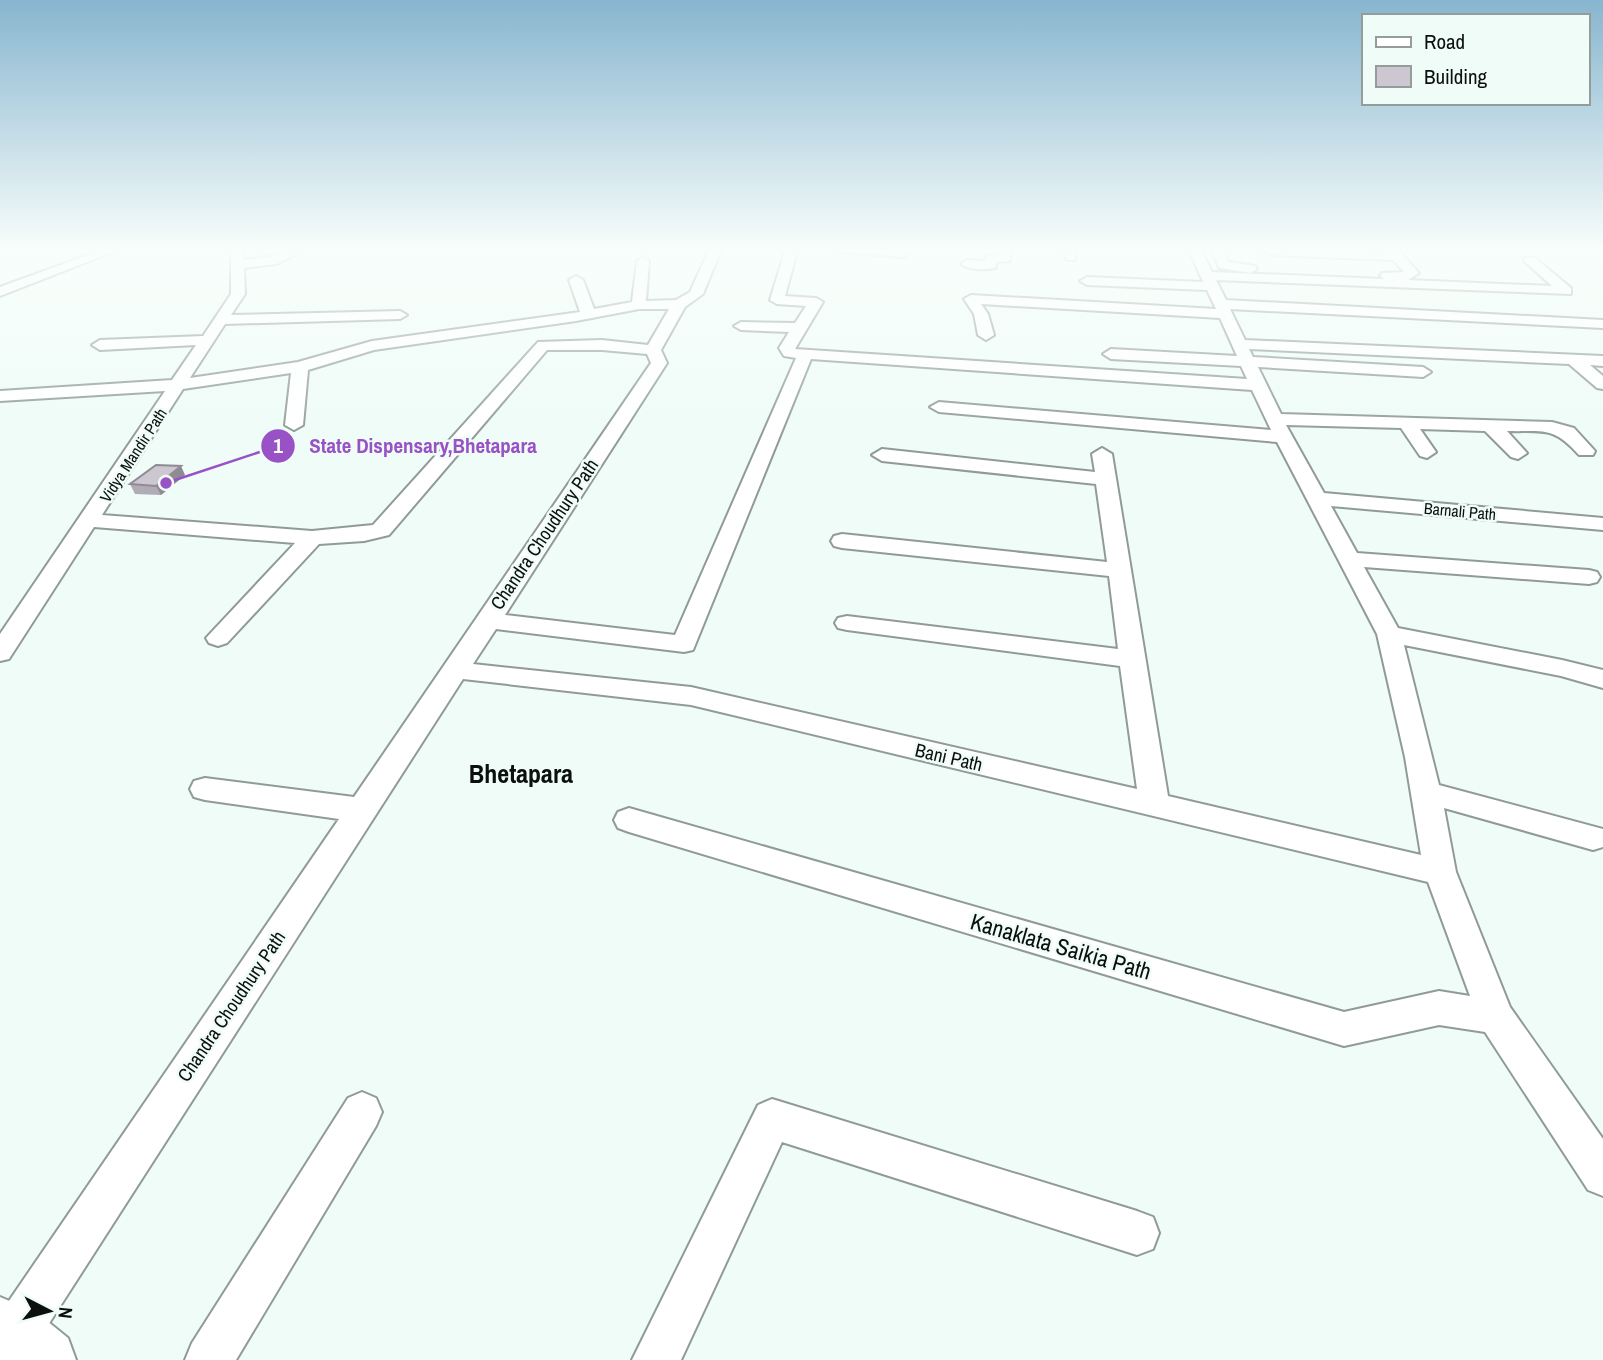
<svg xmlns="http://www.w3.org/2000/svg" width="1603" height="1360" font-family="'Archivo Narrow',sans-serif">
	<rect width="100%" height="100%" fill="#effcf7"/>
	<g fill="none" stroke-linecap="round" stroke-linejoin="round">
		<defs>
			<path id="minor" d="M107,248H123L0,296V287Z
				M231,248H243L244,260L269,257L292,248H307L277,264L244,268L245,294L231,315L400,311L407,315L400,319L225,324L190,378L298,362L372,341L580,312L569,280L576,276L583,280L594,309L632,302L637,261L643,257L649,261L646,301L676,300L690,292L710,248H722L703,294L685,307L661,350L667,363L505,615L675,635L796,358L784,356L779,348L789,332L741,330L734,326L741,322L795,323L806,306L777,304L770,300L786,248H798L785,296L816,298L823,302L795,349L1247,379L1241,366L1111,359L1103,354L1111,349L1237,356L1220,318L981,304L988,314L994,335L986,340L978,335L974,314L964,299L971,295L1216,309L1207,290L1087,285L1080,281L1087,277L1203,282L1188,248H1200L1212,272L1384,279L1380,276L1382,273L1404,272L1393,260L1271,255L1260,248L1387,252L1384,248H1396L1419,273L1408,280L1552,286L1524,261L1525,258H1535L1571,288V294L1216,280L1226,300L1603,320V328L1230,309L1245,340L1603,356V366L1590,365L1603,376V389L1597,388L1569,364L1249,349L1253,357L1423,367L1431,372L1423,377L1258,367L1281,414L1552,422L1574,428L1595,451L1593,455H1579C1553,426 1544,432 1507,431L1527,453L1518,459L1511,457L1485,431L1420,429L1436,452L1427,458L1420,456L1401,428L1286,425L1324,493L1603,518V530L1331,506L1357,553L1589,570L1597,572L1600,577L1597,582L1589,584L1364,567L1398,628L1562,660L1603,670V688L1561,676L1404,645L1439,785L1603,829V847L1593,850L1444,808L1456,872L1510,1007L1603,1139V1196L1588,1190L1485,1032L1439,1025L1344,1046L629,832L618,828L614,820L618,812L629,808L1344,1012L1439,991L1470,996L1428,882L691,705L463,679L32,1350L15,1357L0,1350V1314L339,819L205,800L194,797L190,789L194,781L205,778L354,797L651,363L647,354L602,350H547L389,535L364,541L319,544L227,643L218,646L209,643L206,638L295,543L94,527L9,659L0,661V634L165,391L0,401V391L172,380L196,345L100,350L92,345L100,340L203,336L231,294ZM639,309H669L648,345L602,340L538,342L373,525L312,531L102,515L183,389L291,373L285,425L294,430L303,425L308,370L374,350L576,321ZM811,359L1252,390L1271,430L939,402L930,407L939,412L1277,442L1377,634L1405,757L1421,855L1168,796L1112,454L1102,448L1092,454L1095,472L882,449L872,455L882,461L1096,484L1107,562L842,534L834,536L831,541L834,546L842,548L1109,576L1118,649L847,616L838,618L835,623L838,628L847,630L1120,666L1137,789L691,687L473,664L496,629L684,652L693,650Z
				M836,248C852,247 898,244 910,253L904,257L842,252Z
				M999,248H1011L1010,261L997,262L995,268C985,270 968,270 961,264L967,260L984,261L986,256L999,255Z
				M1063,248H1075V260H1067Z
				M1211,248H1223L1229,262L1255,266L1257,269L1250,273L1219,268Z
				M362,1092L376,1098L382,1112L376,1126L236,1360H185L192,1343L348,1098Z
				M772,1099L1137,1211L1153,1217L1159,1233L1153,1249L1137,1255L782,1142L681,1360H632L758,1105Z"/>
			<path id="major" d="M0,1297L36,1312L68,1338L76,1360H0Z"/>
		</defs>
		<use href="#minor" stroke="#909b97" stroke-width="4"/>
		<use href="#major" stroke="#909b97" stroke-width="4"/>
		<use href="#minor" fill="#fff" fill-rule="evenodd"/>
		<use href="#major" fill="#fff" fill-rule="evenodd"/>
	</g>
	<path fill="#b0abb4" d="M185,475L161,495L135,494L130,484Z"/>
	<path fill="#908b92" d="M181,466L185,475L161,495L156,486Z"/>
	<path fill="#cdc7d1" stroke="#908b92" stroke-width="2" d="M156,465L181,466L156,486L130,484Z"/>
	<linearGradient id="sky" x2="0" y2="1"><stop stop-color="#87b5cf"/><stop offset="0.57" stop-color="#f8fefb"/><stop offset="1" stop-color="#f8fefb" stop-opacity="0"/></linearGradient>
	<rect width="1603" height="438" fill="url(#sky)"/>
	<g text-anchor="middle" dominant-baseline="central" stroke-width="5" stroke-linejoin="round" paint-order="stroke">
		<g font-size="16" fill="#0b0f0d" stroke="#effcf7">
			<text transform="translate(133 455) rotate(-57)">Vidya Mandir Path</text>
			<text transform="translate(1460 511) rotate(5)">Barnali Path</text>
		</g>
		<g font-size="19" fill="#0b0f0d" stroke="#effcf7">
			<text transform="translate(544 534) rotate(-56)">Chandra Choudhury Path</text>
			<text transform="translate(949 757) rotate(13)">Bani Path</text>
			<text transform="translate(231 1006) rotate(-56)">Chandra Choudhury Path</text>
		</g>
		<g font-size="23" fill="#0b0f0d" stroke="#effcf7">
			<text transform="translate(1061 946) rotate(16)">Kanaklata Saikia Path</text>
		</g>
		<g font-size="26" font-weight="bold" fill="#0b0f0d" stroke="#effcf7">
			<text x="521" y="773">Bhetapara</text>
		</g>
	</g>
	<path fill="none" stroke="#9852c6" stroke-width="2.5" d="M166 483L278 446"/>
	<g fill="#9852c6" stroke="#effcf7" stroke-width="2.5">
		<circle cx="166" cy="483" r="7"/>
		<circle cx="278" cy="446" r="18"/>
	</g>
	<g font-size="21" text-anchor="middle" font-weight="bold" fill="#fff">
		<text x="278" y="453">1</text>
	</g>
	<g font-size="21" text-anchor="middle" font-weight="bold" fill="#9852c6" stroke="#effcf7" stroke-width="5" stroke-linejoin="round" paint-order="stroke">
		<text x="423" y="453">State Dispensary,Bhetapara</text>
	</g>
	<rect x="1362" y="14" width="228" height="91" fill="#effcf7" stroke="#949d99" stroke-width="2"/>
	<rect x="1376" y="37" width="35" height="10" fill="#ffffff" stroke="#949d99" stroke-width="2"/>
	<text x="1424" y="49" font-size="21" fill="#0b0f0d">Road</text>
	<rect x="1376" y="66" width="35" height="21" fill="#cdc7d1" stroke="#949d99" stroke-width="2"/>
	<text x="1424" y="84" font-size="21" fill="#0b0f0d">Building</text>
	<g transform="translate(49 1311) rotate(96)" stroke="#effcf7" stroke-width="5" paint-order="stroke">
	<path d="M0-5L12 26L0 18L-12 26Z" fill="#0b0f0d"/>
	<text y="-10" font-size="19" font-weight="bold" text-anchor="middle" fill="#0b0f0d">N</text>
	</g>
</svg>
